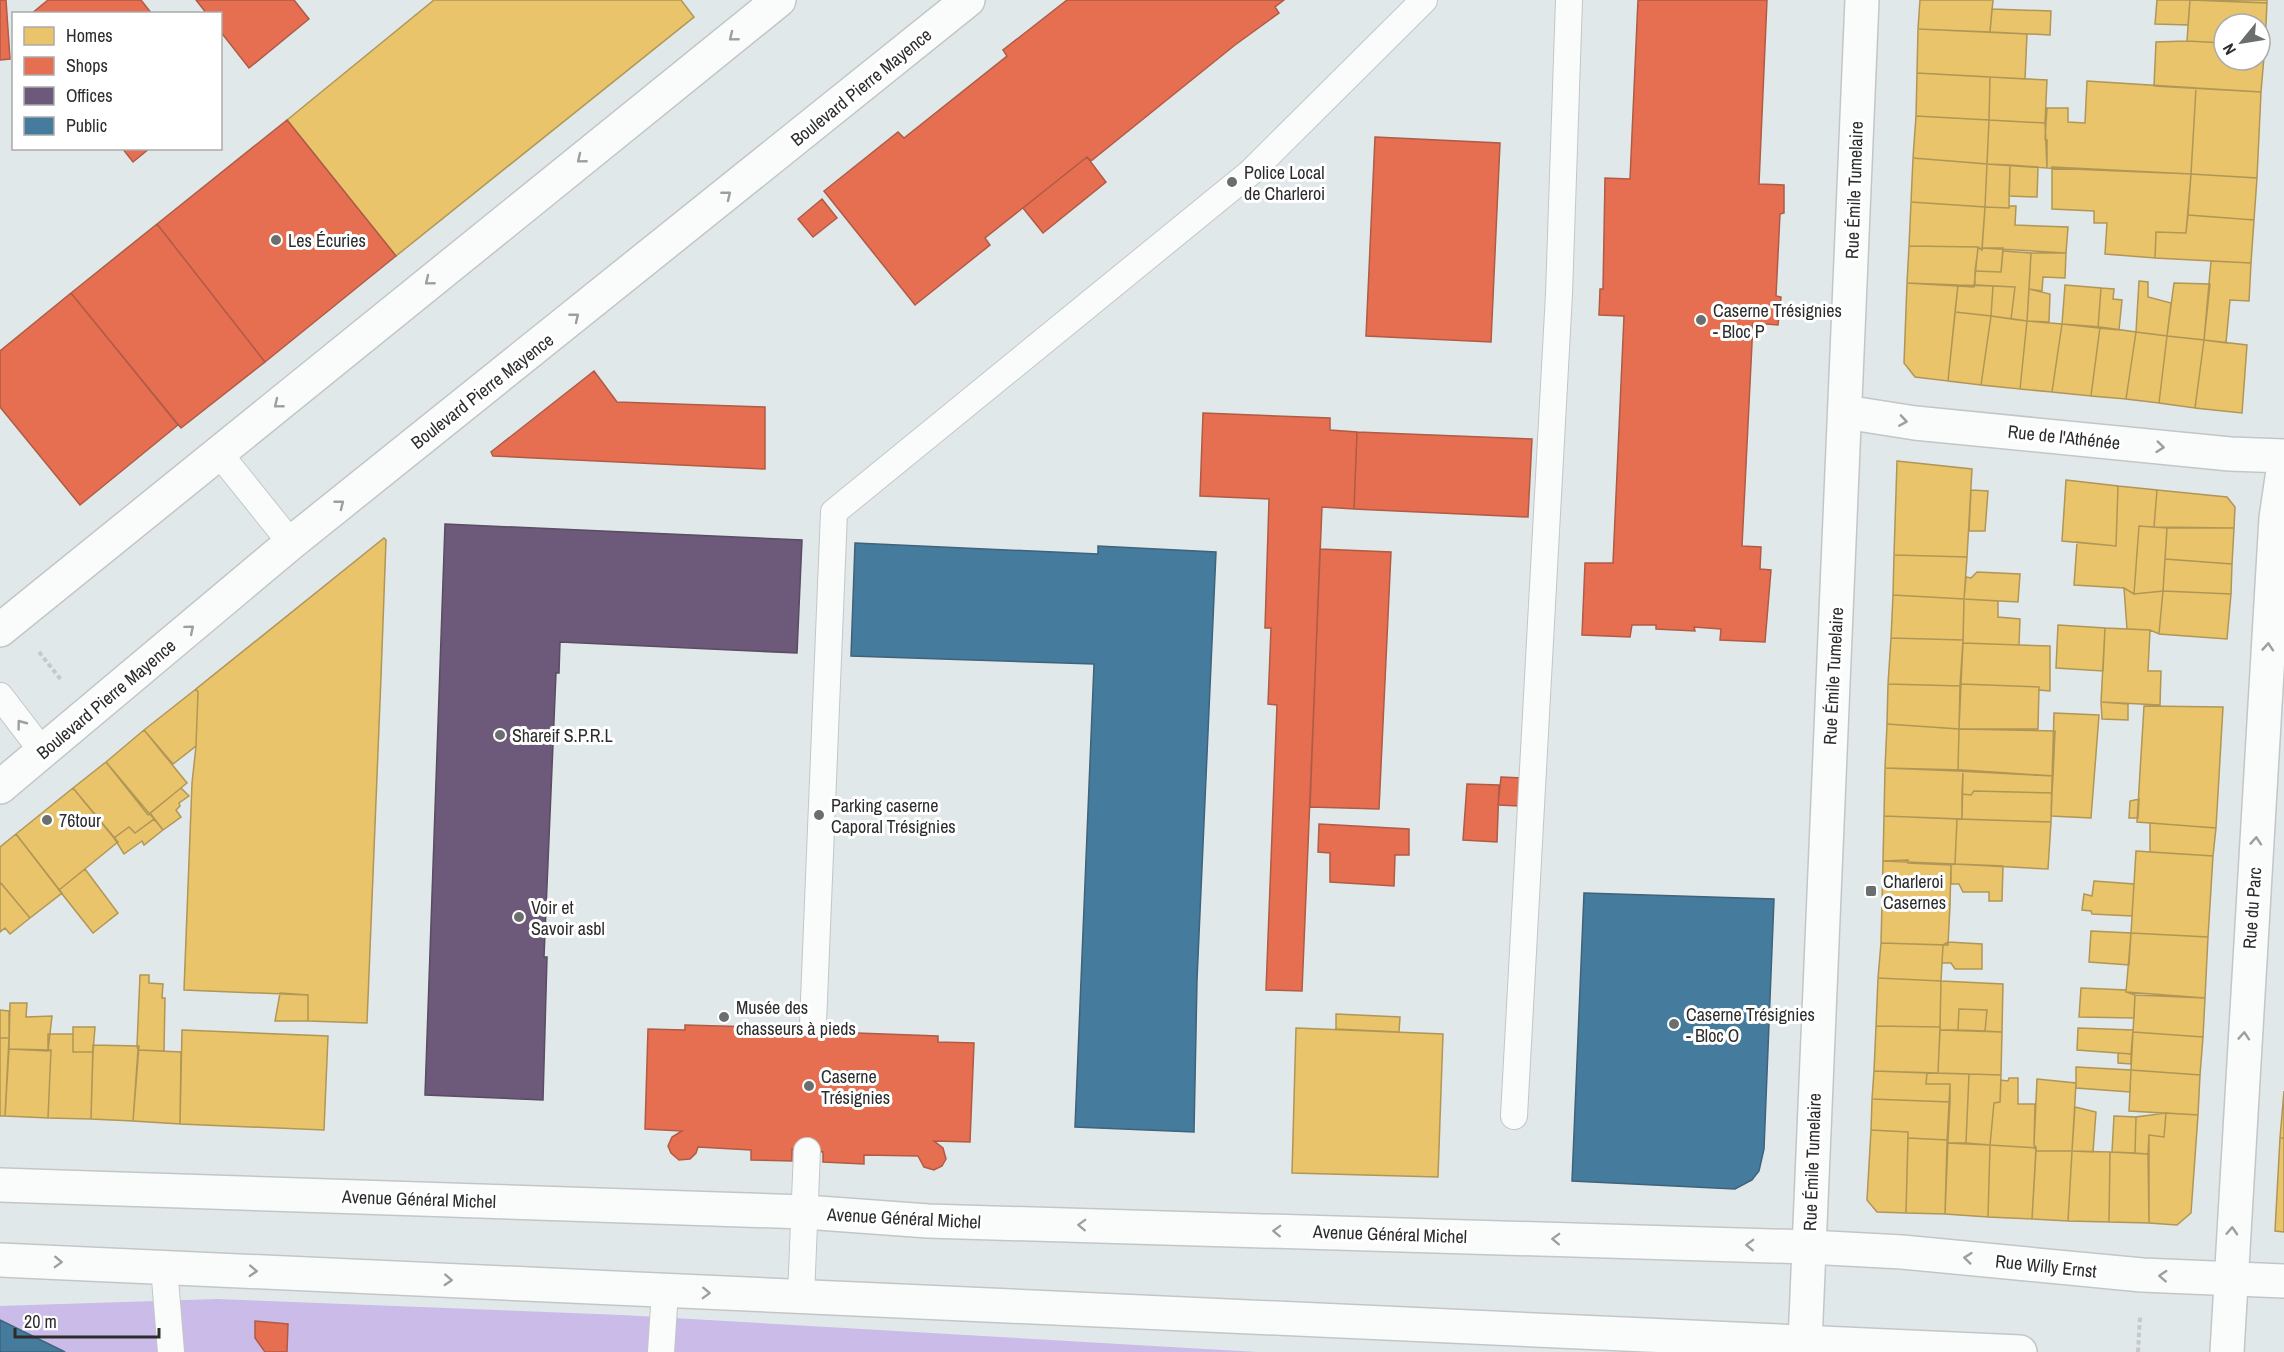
<svg xmlns="http://www.w3.org/2000/svg" width="2284" height="1352" font-family="'Archivo Narrow',sans-serif">
	<rect width="100%" height="100%" fill="#e1e8ea"/>
	<path fill="#cabbe9" d="M217,1299L622,1315L1257,1352H0V1306Z"/>
	<path fill="#e9c46a" stroke="#b09657" stroke-width="1.5" d="M434,0H681L694,17L396,256L287,120Z
		M1920,0H1993L1990,32L1918,29Z
		M2157,0H2190L2188,25L2155,24Z
		M2190,0L2267,3L2265,45H2260V24H2224V43L2187,41Z
		M2198,0H2267V3Z
		M1992,9L2051,11L2050,35L1990,32Z
		M1918,29L2027,34L2025,79L1917,73Z
		M2187,41L2224,43V60H2260V45H2265L2261,92L2154,86L2156,42Z
		M1917,73L1990,77L1989,120L1916,116Z
		M1990,77L2047,80L2045,123L1989,120Z
		M2087,81L2196,88L2191,174L2047,168V140L2045,139L2047,108H2068V122L2085,123Z
		M2196,88L2261,92L2257,178L2191,174Z
		M1916,116L1989,120L1987,164L1913,158Z
		M1989,120L2045,123L2047,168L1987,164Z
		M1913,158L1987,164L1985,207L1911,202Z
		M1987,164L2010,165L2009,208L1985,207Z
		M2010,165L2038,167L2037,197L2009,196Z
		M2052,167L2191,174L2186,233L2156,232L2155,258L2105,254L2107,223H2094V211L2052,209Z
		M2191,174L2257,178L2254,220L2188,215Z
		M1911,202L1985,207L1982,250L1978,247L1909,246Z
		M2009,206H2016L2015,225L2068,227L2066,253L1982,248L1985,207L2009,208Z
		M2188,215L2254,220L2251,263L2155,258L2156,232L2186,233Z
		M1909,246L1978,247L1974,287L1907,283Z
		M1982,248H2003L2001,272L1975,271L1978,249Z
		M2003,251L2031,253L2027,321L2011,319L2015,287L1975,285V271L2001,272Z
		M2031,253H2066L2065,278L2043,277L2042,291L2029,289Z
		M2211,261L2251,263L2249,301L2230,300L2226,343L2204,340Z
		M2139,281L2148,282V297L2171,303L2167,336L2136,332Z
		M1907,283L1958,285L1948,381L1915,377L1904,363Z
		M2174,283L2210,284L2204,340L2167,336Z
		M1958,285L1993,286L1991,316L1955,312Z
		M2065,285L2101,288L2098,328L2062,324Z
		M1993,286L2015,287L2011,319L1991,316Z
		M2101,288L2114,289L2113,299L2122,300L2119,330L2098,328Z
		M2029,289L2050,294L2049,322L2027,321Z
		M1955,312L1991,316L1981,385L1948,381Z
		M1991,316L2027,321L2020,389L1981,385Z
		M2027,321L2062,324L2052,392L2020,389Z
		M2062,324L2100,327L2091,396L2052,392Z
		M2100,327L2136,332L2126,399L2091,396Z
		M2136,332L2167,336L2159,403L2126,399Z
		M2167,336L2204,340L2195,408L2159,403Z
		M2204,340L2247,345L2242,413L2195,408Z
		M1897,461L1972,469L1967,557L1894,555Z
		M2066,480L2118,486L2116,546L2062,541Z
		M2118,486L2157,490L2154,527L2139,526L2134,594L2124,588L2074,585L2077,542L2116,546Z
		M1971,490L1988,491L1985,531H1969Z
		M2157,490L2227,497L2235,507L2234,528L2154,527Z
		M2139,526L2167,528L2163,591L2134,594Z
		M2167,528H2234L2232,564L2165,559Z
		M384,538L386,540L381,677L367,1023L308,1021V995L184,990L192,783L196,746L198,692L196,689Z
		M1894,555L1967,557L1964,599L1893,595Z
		M2165,559L2232,564L2231,594L2163,591Z
		M1977,572L2020,574L2018,602L1964,599L1966,577L1971,578Z
		M2124,588L2134,594L2163,591L2159,634L2150,630L2127,629Z
		M2163,591L2231,594L2227,639L2159,634Z
		M1893,595L1964,599L1963,640L1891,638Z
		M1964,599L1998,601V617L2020,619L2019,645L1963,643Z
		M2058,625L2105,628L2103,671L2056,668Z
		M2105,628L2150,630L2148,671H2161L2160,705L2101,702Z
		M1891,638L1963,640L1960,686L1888,684Z
		M1963,643L2050,646V691L2039,690V687L1961,684Z
		M1888,684L1960,686L1959,729L1887,724Z
		M1961,684L2039,687L2038,729H1959Z
		M196,689L198,692L196,746L173,764L144,730Z
		M2101,702L2128,704V720L2102,719Z
		M2144,706L2223,707L2216,828L2137,822Z
		M2054,713L2099,715L2091,818L2051,816Z
		M1887,724L1959,729L1958,771L1885,768Z
		M1959,729L2055,731L2053,776L1958,771Z
		M144,730L187,783L148,815L106,762Z
		M106,762L154,819L135,833L129,827L114,838L73,788Z
		M1885,768L1963,770L1962,819L1884,816Z
		M1963,770L2053,776L2052,793L1974,791L1971,795L1962,794Z
		M73,788L118,842L59,890L16,834Z
		M181,788L189,796L179,803L180,806L176,810L181,817L163,830L150,813Z
		M1974,791L2052,793L2051,822L1962,819V794L1971,795Z
		M2139,799L2138,818H2129L2130,801Z
		M1884,816L1957,819L1955,864L1883,861Z
		M154,819L163,830L144,845L142,841L124,854L114,838L129,827L135,833Z
		M1957,819L2051,822L2048,869L1955,864Z
		M2150,823L2216,828L2213,856L2150,852Z
		M16,834L62,893L30,918L0,882V847Z
		M2136,851L2213,856L2208,937L2131,933Z
		M1908,860V863L1951,865L1950,905L1882,903L1883,861Z
		M1955,864L2003,866L2002,901H1989V892H1963L1959,884H1951V865Z
		M85,869L118,913L93,933L59,890Z
		M2094,881L2134,884L2132,916L2092,914L2091,911L2082,910L2084,894L2092,896Z
		M0,882L30,918L10,934L5,928L0,932Z
		M1882,903L1950,905L1948,945L1881,943Z
		M2091,931L2131,933L2129,965L2089,962Z
		M2131,933L2208,937L2205,998L2126,992Z
		M1948,942L1982,944V969H1955L1951,963H1942L1943,945Z
		M1881,943L1943,945L1941,981L1878,978Z
		M140,975H149V983L163,984L162,998H165L164,1051L138,1050L137,1046Z
		M1878,978L1941,981L1940,1027L1876,1026Z
		M1941,981L2003,984L2002,1032L1985,1031L1987,1010L1959,1009L1958,1030H1940Z
		M2081,988L2126,990V992L2135,995L2134,1018L2079,1017Z
		M280,993L308,995V1021H275Z
		M2135,995L2205,998L2203,1037L2133,1032Z
		M10,1003H27L26,1017L52,1016L48,1051L9,1049Z
		M1959,1009L1987,1010L1985,1031L1958,1030Z
		M0,1010L9,1011V1038H0Z
		M1336,1014L1400,1017L1399,1032L1336,1029Z
		M1876,1026L1940,1027L1938,1073L1874,1071Z
		M73,1027H95L93,1052H73Z
		M1296,1028L1443,1034L1438,1177L1292,1173Z
		M2078,1028L2133,1030L2131,1054L2077,1050Z
		M182,1030L328,1036L324,1130L180,1124Z
		M1940,1030L2002,1032L2001,1075L1938,1073Z
		M2133,1032L2203,1037L2200,1075L2131,1070Z
		M48,1034H73V1052H93L91,1119L48,1118L51,1050L48,1051Z
		M0,1038H9L5,1116H0Z
		M93,1045L139,1046L133,1121L91,1119Z
		M9,1049L51,1050L48,1118L5,1116Z
		M138,1050L181,1052L180,1124L133,1121Z
		M2118,1053L2131,1054V1064L2118,1063Z
		M2076,1067L2131,1070L2130,1092L2076,1088Z
		M2131,1070L2200,1075L2198,1115L2129,1111Z
		M1874,1071L1927,1073L1926,1084H1950V1102L1872,1099Z
		M1927,1073L1969,1074L1966,1143H1947L1950,1084H1926Z
		M1969,1074L2001,1075L2000,1102L1994,1103L1990,1145L1966,1143Z
		M2009,1078H2018V1104H2035L2034,1145L2036,1147V1151V1148L1990,1145L1994,1103L2000,1102L2001,1080L2008,1081Z
		M2037,1079L2076,1083L2072,1151H2036L2034,1145Z
		M2284,1091V1138H2280Z
		M1872,1099L1950,1102L1948,1140L1908,1138V1132L1871,1130Z
		M2075,1107L2096,1112L2093,1152L2072,1151Z
		M2166,1113L2198,1115L2191,1213L2177,1225L2149,1223V1135L2164,1137Z
		M2166,1113L2164,1137L2149,1135L2148,1154L2135,1153L2136,1117Z
		M2114,1116L2136,1117L2135,1153L2112,1152Z
		M1871,1130L1908,1132L1906,1213L1877,1212L1867,1200Z
		M1908,1138L1948,1140L1945,1214L1906,1213Z
		M2280,1138H2284V1232L2275,1231Z
		M1947,1143L1990,1145L1988,1217L1945,1214Z
		M1990,1145L2036,1148L2032,1219L1988,1217Z
		M2036,1151H2072L2068,1221L2032,1219Z
		M2072,1151L2110,1152L2109,1222L2068,1221Z
		M2110,1152L2148,1154L2149,1223L2109,1222Z"/>
	<path fill="#e76f51" stroke="#af5b46" stroke-width="1.5" d="M0,0H6L10,59L0,60Z
		M48,0H141L152,14H31Z
		M196,0H294L309,19L249,68L220,31V14H207Z
		M1067,0H1284L1275,7L1279,13L1235,45L1091,161L1087,157L985,238L990,245L915,305L824,191L898,132L904,138L1007,56L1003,50Z
		M1638,0H1767L1759,184L1784,185V213L1780,214L1776,296L1781,297L1778,325L1753,323L1742,546L1761,547L1760,569L1771,570L1765,642L1720,640L1721,629L1694,627L1695,631L1656,629V625H1632L1630,637L1582,635L1585,563H1613L1624,316L1599,315L1600,289H1603L1605,178L1630,179Z
		M287,120L396,256L265,362L157,224Z
		M1375,137L1500,143L1491,342L1366,336Z
		M122,148H150L133,162Z
		M1087,157L1106,182L1043,233L1023,208Z
		M822,199L837,218L813,237L798,219Z
		M157,224L265,362L181,428L71,293Z
		M71,293L178,425L80,505L0,407V351Z
		M594,371L617,402L765,407V469L493,456L491,452Z
		M1203,413L1330,418V430L1357,432L1354,509L1322,507L1302,991L1266,990L1277,705L1268,704L1271,628H1265L1269,499L1200,496Z
		M1357,432L1532,439L1528,517L1354,509Z
		M1320,549L1391,552L1379,809L1310,807Z
		M1501,777L1522,778L1519,806L1498,805Z
		M1467,784L1499,785L1497,842L1463,840Z
		M1319,824L1409,829V855H1395L1394,886L1330,882V853L1318,852Z
		M685,1025L787,1028V1031L829,1034L830,1032L938,1036V1042L974,1043L970,1142L934,1141L943,1148L946,1159L942,1166L934,1170L924,1167L918,1156L864,1155V1164L823,1162V1152L792,1149V1161L751,1160V1150L698,1147L696,1153L690,1159L679,1160L671,1153L668,1146L672,1137L682,1131L645,1129L648,1029L685,1030Z
		M255,1321L288,1324L287,1352H265L255,1338Z"/>
	<path fill="#6d597a" stroke="#5a4c63" stroke-width="1.5" d="M445,524L802,540L797,653L560,642L559,673H556L544,957H547L543,1100L425,1095Z"/>
	<path fill="#457b9d" stroke="#3e637b" stroke-width="1.5" d="M855,543L1098,554V546L1216,552L1197,980L1194,1132L1075,1127L1094,664L851,656Z
		M1584,893L1774,899L1764,1149L1759,1171L1752,1180L1735,1189L1572,1181Z
		M0,1320L65,1352H0Z"/>
	<g fill="none" stroke-linecap="round" stroke-linejoin="round">
		<defs>
			<path id="service" d="M218,452L291,543
				M0,696L43,752
				M813,1024L834,512L1251,172L1424,0
				M1514,1116L1559,294L1569,0
				M164,1267L171,1352
				M801,1296L807,1151
				M661,1352L665,1291"/>
			<path id="minor" d="M1845,412L1915,423L2230,454L2284,456
				M2227,1352L2276,518L2284,464"/>
			<path id="tertiary" d="M0,630L779,0
				M0,787L291,543L968,0
				M1805,1343L1862,0"/>
			<path id="secondary" d="M0,1185L805,1212L928,1221L1809,1247L1902,1252L2142,1275L2284,1281
				M0,1260L2020,1352"/>
		</defs>
		<use href="#service" stroke="#c4c6c5" stroke-width="28"/>
		<use href="#minor" stroke="#c4c6c5" stroke-width="36"/>
		<use href="#tertiary" stroke="#c4c6c5" stroke-width="36"/>
		<use href="#secondary" stroke="#c4c6c5" stroke-width="36"/>
		<path stroke="#c7c8c8" stroke-width="4" stroke-dasharray="4.5 3" stroke-linecap="butt" d="M39,652L62,681
			M2138,1352L2140,1317"/>
		<use href="#service" stroke="#fafcfc" stroke-width="26"/>
		<use href="#minor" stroke="#fafcfc" stroke-width="33"/>
		<use href="#tertiary" stroke="#fafcfc" stroke-width="33"/>
		<use href="#secondary" stroke="#fafcfc" stroke-width="33"/>
	</g>
	<defs><path id="oneway-chevron" d="M-2-3.5L2.5 0L-2 3.5" fill="none" stroke-width="1.6" stroke-linecap="round" stroke-linejoin="round" transform="scale(1.5)"/></defs>
	<g stroke="#9d9e9e">
		<use href="#oneway-chevron" transform="translate(733 37) rotate(141)"/>
		<use href="#oneway-chevron" transform="translate(581 159) rotate(141)"/>
		<use href="#oneway-chevron" transform="translate(727 195) rotate(-39)"/>
		<use href="#oneway-chevron" transform="translate(429 281) rotate(141)"/>
		<use href="#oneway-chevron" transform="translate(575 317) rotate(-39)"/>
		<use href="#oneway-chevron" transform="translate(278 404) rotate(141)"/>
		<use href="#oneway-chevron" transform="translate(1903 421) rotate(9)"/>
		<use href="#oneway-chevron" transform="translate(2160 447) rotate(6)"/>
		<use href="#oneway-chevron" transform="translate(340 504) rotate(-38)"/>
		<use href="#oneway-chevron" transform="translate(190 629) rotate(-40)"/>
		<use href="#oneway-chevron" transform="translate(2268 647) rotate(-86)"/>
		<use href="#oneway-chevron" transform="translate(21 724) rotate(-127)"/>
		<use href="#oneway-chevron" transform="translate(2256 841) rotate(-86)"/>
		<use href="#oneway-chevron" transform="translate(2244 1036) rotate(-86)"/>
		<use href="#oneway-chevron" transform="translate(1082 1225) rotate(-178)"/>
		<use href="#oneway-chevron" transform="translate(1277 1231) rotate(-178)"/>
		<use href="#oneway-chevron" transform="translate(2232 1231) rotate(-87)"/>
		<use href="#oneway-chevron" transform="translate(1556 1239) rotate(-178)"/>
		<use href="#oneway-chevron" transform="translate(1750 1245) rotate(-178)"/>
		<use href="#oneway-chevron" transform="translate(1968 1258) rotate(-174)"/>
		<use href="#oneway-chevron" transform="translate(58 1262) rotate(2)"/>
		<use href="#oneway-chevron" transform="translate(253 1271) rotate(3)"/>
		<use href="#oneway-chevron" transform="translate(2163 1276) rotate(-177)"/>
		<use href="#oneway-chevron" transform="translate(448 1280) rotate(3)"/>
		<use href="#oneway-chevron" transform="translate(706 1293) rotate(2)"/>
	</g>
	<g fill="#6b6e6e" stroke="#fff" stroke-width="2">
		<circle cx="1232" cy="182" r="6"/>
		<circle cx="276" cy="240" r="6"/>
		<circle cx="1701" cy="320" r="6"/>
		<circle cx="500" cy="735" r="6"/>
		<circle cx="819" cy="815" r="6"/>
		<circle cx="47" cy="820" r="6"/>
		<rect x="1865" y="885" width="12" height="12" rx="3"/>
		<circle cx="519" cy="917" r="6"/>
		<circle cx="724" cy="1017" r="6"/>
		<circle cx="1674" cy="1024" r="6"/>
		<circle cx="809" cy="1086" r="6"/>
	</g>
	<g text-anchor="middle" dominant-baseline="central" stroke-width="6" stroke-linejoin="round" paint-order="stroke">
		<g font-size="18" fill="#2c2c2c" stroke="#fff">
			<text transform="translate(861 87) rotate(-39)">Boulevard Pierre Mayence</text>
			<text transform="translate(1854 190) rotate(-88)">Rue Émile Tumelaire</text>
			<text transform="translate(482 391) rotate(-38)">Boulevard Pierre Mayence</text>
			<text transform="translate(2064 437) rotate(6)">Rue de l'Athénée</text>
			<text transform="translate(1833 676) rotate(-87)">Rue Émile Tumelaire</text>
			<text transform="translate(106 699) rotate(-40)">Boulevard Pierre Mayence</text>
			<text transform="translate(2252 908) rotate(-86)">Rue du Parc</text>
			<text transform="translate(1812 1162) rotate(-88)">Rue Émile Tumelaire</text>
			<text transform="translate(419 1199) rotate(2)">Avenue Général Michel</text>
			<text transform="translate(904 1218) rotate(3)">Avenue Général Michel</text>
			<text transform="translate(1390 1234) rotate(2)">Avenue Général Michel</text>
			<text transform="translate(2046 1266) rotate(6)">Rue Willy Ernst</text>
		</g>
		<g font-size="18" fill="#2c2c2c" stroke="#fff" text-anchor="start">
			<text x="1244" y="172">Police Local<tspan x="1244" dy="21">de Charleroi</tspan></text>
			<text x="288" y="240">Les Écuries</text>
			<text x="1713" y="310">Caserne Trésignies<tspan x="1713" dy="21">- Bloc P</tspan></text>
			<text x="512" y="735">Shareif S.P.R.L</text>
			<text x="831" y="805">Parking caserne<tspan x="831" dy="21">Caporal Trésignies</tspan></text>
			<text x="59" y="820">76tour</text>
			<text x="1883" y="881">Charleroi<tspan x="1883" dy="21">Casernes</tspan></text>
			<text x="531" y="907">Voir et<tspan x="531" dy="21">Savoir asbl</tspan></text>
			<text x="736" y="1007">Musée des<tspan x="736" dy="21">chasseurs à pieds</tspan></text>
			<text x="1686" y="1014">Caserne Trésignies<tspan x="1686" dy="21">- Bloc O</tspan></text>
			<text x="821" y="1076">Caserne<tspan x="821" dy="21">Trésignies</tspan></text>
		</g>
	</g>
	<rect x="12" y="12" width="210" height="138" fill="#ffffff" stroke="#ababab" stroke-width="1.5"/>
	<rect x="24" y="27" width="30" height="18" fill="#e9c46a" stroke="#ababab" stroke-width="1.5"/>
	<text x="66" y="42" font-size="18" fill="#2c2c2c">Homes</text>
	<rect x="24" y="57" width="30" height="18" fill="#e76f51" stroke="#ababab" stroke-width="1.5"/>
	<text x="66" y="72" font-size="18" fill="#2c2c2c">Shops</text>
	<rect x="24" y="87" width="30" height="18" fill="#6d597a" stroke="#ababab" stroke-width="1.5"/>
	<text x="66" y="102" font-size="18" fill="#2c2c2c">Offices</text>
	<rect x="24" y="117" width="30" height="18" fill="#457b9d" stroke="#ababab" stroke-width="1.5"/>
	<text x="66" y="132" font-size="18" fill="#2c2c2c">Public</text>
	<g transform="translate(2242 42) rotate(240)"><circle r="28" fill="#ffffff" stroke="#ababab" stroke-width="1.5"/>
	<path d="M0-4.5L10 22L0 15L-10 22Z" fill="#6b6e6e"/>
	<text y="-9" font-size="16" font-weight="bold" text-anchor="middle" fill="#2c2c2c">N</text>
	</g>
	<path d="M15 1328v9h144v-9" fill="none" stroke="#2c2c2c" stroke-width="3"/>
	<text x="24" y="1328" font-size="18" fill="#2c2c2c" stroke="#ffffff" stroke-width="4.5" paint-order="stroke">20 m</text>
</svg>
